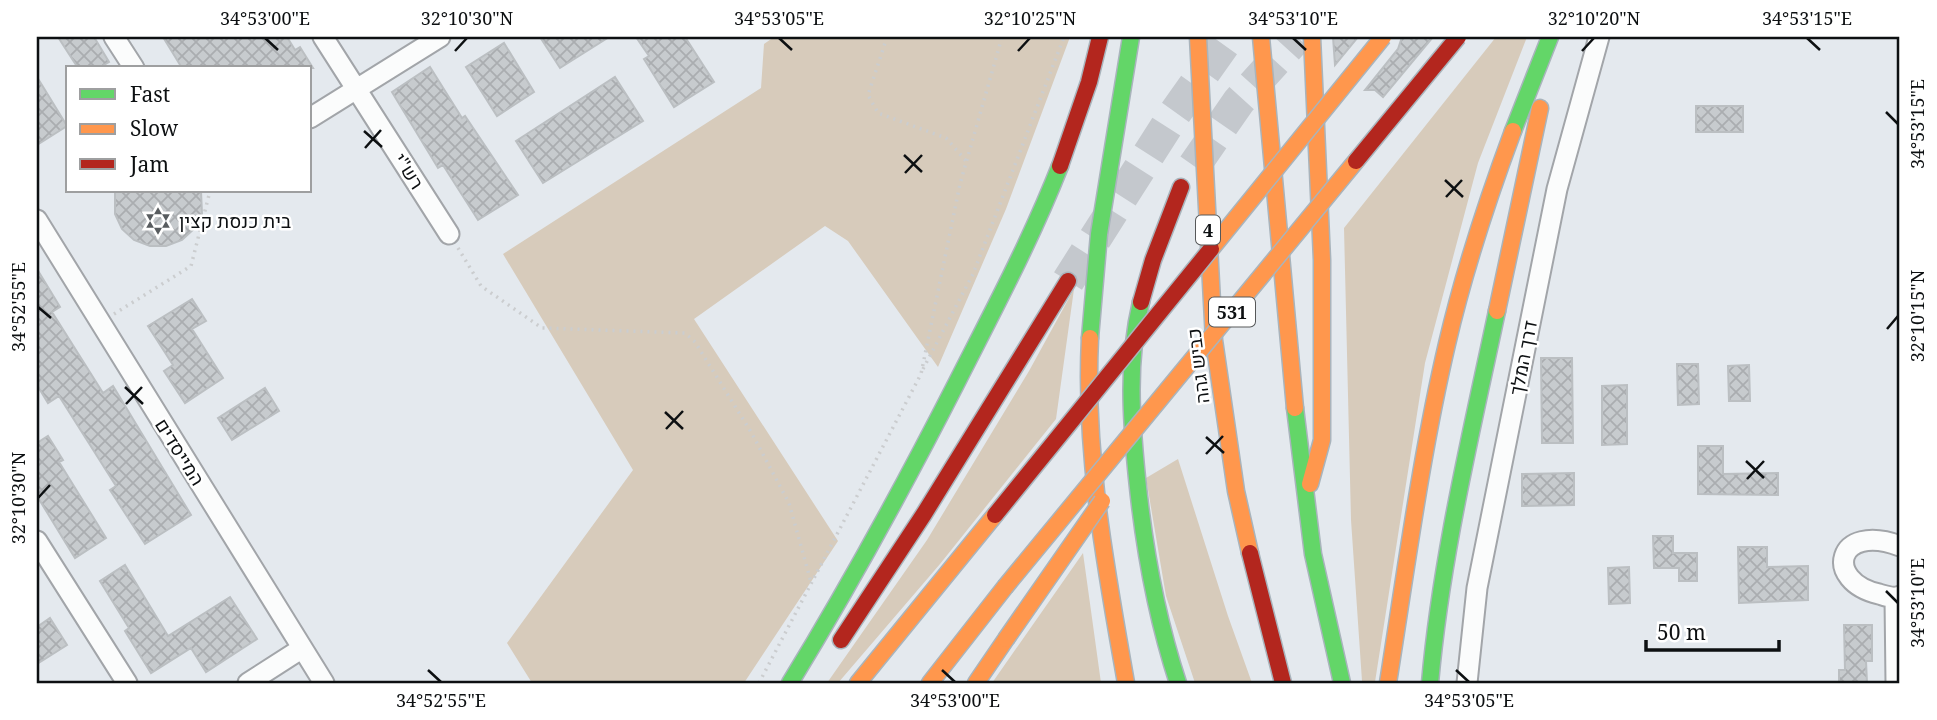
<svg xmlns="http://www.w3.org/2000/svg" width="1937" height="720" font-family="'Noto Serif',Heebo,serif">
	<defs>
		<pattern id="building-cross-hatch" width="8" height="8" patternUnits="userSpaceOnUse" patternTransform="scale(1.75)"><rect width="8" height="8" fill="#c7cbce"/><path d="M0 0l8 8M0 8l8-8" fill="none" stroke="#aaadb0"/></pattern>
	</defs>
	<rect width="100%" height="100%" fill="#e4e9ee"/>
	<path fill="#d7cbbb" d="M774,37H1070L1006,209L938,367L848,241L825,226L694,319L838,541L744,683H532L507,643L633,470L503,254L761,88L764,44Z
		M1496,37H1527L1478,163L1425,363L1375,682L1362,681L1351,520L1344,228Z
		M1074,289L1056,419L940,564L838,683H827L927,540L1029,371Z
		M1178,459L1228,616L1252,683H1195L1166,596L1146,478Z
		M1083,553L1101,683H992Z"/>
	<path fill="url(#building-cross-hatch)" stroke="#bbbfc2" stroke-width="2" d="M58,37H94L109,62L99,68H78Z
		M163,37H287L295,50L300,47L313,68H182Z
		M540,37H609L560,68Z
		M636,37H685L714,82L674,107L644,59L649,56Z
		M1333,37H1358L1335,65Z
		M1402,37H1433L1383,97L1375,90H1365L1398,49Z
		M504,43L534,92L497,116L466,67Z
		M430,67L462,118L465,116L518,195L478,220L443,165L438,168L392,92Z
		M37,77L67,126L37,145Z
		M615,77L643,121L543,183L516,141Z
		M1696,106H1743V132H1696Z
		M115,191H201L202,214L194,229L182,240L166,246H150L134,240L122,229L115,214Z
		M37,269L60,307L52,312L103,393L113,386L191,515L145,544L110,490L116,486L59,396L48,403L37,385Z
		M192,299L206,321L192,329L223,378L185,403L164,371L173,365L148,326Z
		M1541,358H1572L1573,443H1542Z
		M1677,364H1698L1699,404L1678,405Z
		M1749,365L1750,401H1729L1728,366Z
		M1627,385V444L1602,445V386Z
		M265,388L279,411L232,440L218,418Z
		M48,436L63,460L59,462L106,538L75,558L37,496V443Z
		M1698,446H1723V474L1778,473V495L1698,494Z
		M1574,473V505L1522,506V474Z
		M1653,536H1673V553H1697V581H1679V568H1654Z
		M1738,547H1767V567L1808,566V600L1739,603Z
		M125,565L168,636L230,597L257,639L206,672L191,648L151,673L125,631L129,628L100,581Z
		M1629,567L1630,603L1609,604L1608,568Z
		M50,618L67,645L37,664V627Z
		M1844,625H1872V661H1866L1867,683H1839V670H1845Z"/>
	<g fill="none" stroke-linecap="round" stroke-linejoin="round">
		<path stroke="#c4c8cd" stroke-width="33" stroke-dasharray="33 17" stroke-linecap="butt" d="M1194,166L1239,101L1297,37
			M1068,281L1175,113L1229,37"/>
		<defs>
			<path id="street" d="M114,37L134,68
				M323,37L449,234
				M310,118L440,37
				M37,220L324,683
				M37,541L127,683
				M1900,546C1836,522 1823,581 1879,594C1886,596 1893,599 1900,596
				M1895,598L1896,683
				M248,683L301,649
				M1467,683L1477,588L1557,189L1599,37"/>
			<path id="fast" d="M1513,131L1550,37
				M1141,302C1127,361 1131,418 1137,478C1144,548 1156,616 1178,683
				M1090,338L1099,234L1131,37
				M1295,408L1313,554L1342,683
				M790,683C850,585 905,484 957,382C993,311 1031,240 1060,166
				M1430,683C1441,558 1471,434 1497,311"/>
			<path id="slow" d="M1198,37L1214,340L1236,491L1250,553
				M1261,37L1295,408
				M1497,311L1540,108
				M1090,338C1084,454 1106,569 1126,683
				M1310,484L1322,440V260L1312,37
				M858,683L995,515
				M930,683L1005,587
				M976,683L1006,639
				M1388,683C1406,570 1421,455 1447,344C1464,271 1487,201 1513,131"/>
			<path id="jam" d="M1060,166L1089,82L1100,37
				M1141,302L1153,260L1181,187
				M1250,553L1283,683
				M841,640L924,514L1068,281"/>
		</defs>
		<use href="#street" stroke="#a2a5a9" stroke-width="23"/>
		<use href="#fast" stroke="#a9b4bc" stroke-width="19"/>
		<use href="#slow" stroke="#a9b4bc" stroke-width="19"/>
		<use href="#jam" stroke="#a9b4bc" stroke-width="19"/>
		<path stroke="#cbcdcf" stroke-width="3.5" stroke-dasharray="2 5" stroke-linecap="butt" d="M887,37L868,95L878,113L946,138L967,162
			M458,248L481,286L542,328L685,333L695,342L751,432L789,503L811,582
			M114,314L191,266L210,191
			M923,369L973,274L1064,37
			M759,683L921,374L960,184L1002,37"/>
		<use href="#street" stroke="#fbfcfc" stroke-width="19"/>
		<use href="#fast" stroke="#63d668" stroke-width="16"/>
		<use href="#slow" stroke="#ff974d" stroke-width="16"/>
		<use href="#jam" stroke="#b3261e" stroke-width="16"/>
		<defs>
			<path id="slow-bridge" d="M1211,249L1383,37
				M1005,587L1356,161
				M1006,639L1102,501"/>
			<path id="jam-bridge" d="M1356,161L1458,37
				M995,515L1211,249"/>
		</defs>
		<use href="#slow-bridge" stroke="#a9b4bc" stroke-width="19" stroke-linecap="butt"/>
		<use href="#jam-bridge" stroke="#a9b4bc" stroke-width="19" stroke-linecap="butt"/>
		<use href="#slow-bridge" stroke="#ff974d" stroke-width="16"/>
		<use href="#jam-bridge" stroke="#b3261e" stroke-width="16"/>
	</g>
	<path fill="none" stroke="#0d1012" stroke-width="2.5" d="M265,38L278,50M779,38L792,50M1293,38L1306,50M1807,38L1820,50M455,51L467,38M1018,51L1030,38M1582,51L1594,38M1886,112L1898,124M364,131L382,147M365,148L381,130M904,155L922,172M905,173L922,155M1445,180L1463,197M1446,197L1462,180M38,307L51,318M1887,329L1898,316M125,387L143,404M126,404L142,387M665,412L683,429M666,429L683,411M1206,437L1224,453M1206,454L1223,436M1746,461L1764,478M1747,479L1764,461M38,498L50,485M1886,591L1898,603M428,670L441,682M942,670L955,682M1456,670L1469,682"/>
	<defs>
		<symbol id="synagogue-bare" viewBox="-9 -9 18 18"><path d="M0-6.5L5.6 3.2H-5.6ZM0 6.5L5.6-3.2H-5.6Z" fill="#585c5f" stroke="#fff" stroke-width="2.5" paint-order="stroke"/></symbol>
	</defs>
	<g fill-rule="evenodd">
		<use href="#synagogue-bare" x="139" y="202" width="38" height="38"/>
	</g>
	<g text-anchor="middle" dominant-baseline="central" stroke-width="5" stroke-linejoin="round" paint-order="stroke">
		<g fill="#fff" stroke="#565859" stroke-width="2">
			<rect x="1196" y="215.5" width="24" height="29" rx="5"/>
			<rect x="1209" y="297.5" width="46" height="29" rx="5"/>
		</g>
		<g font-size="18" font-weight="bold" fill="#0d1012">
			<text x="1208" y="230">4</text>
			<text x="1232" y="312">531</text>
		</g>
		<g font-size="19" fill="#0d1012" stroke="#fff">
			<text transform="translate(409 171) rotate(57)">רש"י</text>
			<text transform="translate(1523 358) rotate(-79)">דרך המלך</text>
			<text transform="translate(1198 366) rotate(-97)">כביש גהה</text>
			<text transform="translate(180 452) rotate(58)">המייסדים</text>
		</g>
		<g font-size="19" fill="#0d1012" stroke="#fff" text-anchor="start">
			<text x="179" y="221">בית כנסת קצין</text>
		</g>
	</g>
	<rect width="1937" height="720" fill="none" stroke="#ffffff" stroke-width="77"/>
	<rect x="66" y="66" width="245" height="126" fill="#ffffff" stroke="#9e9fa0" stroke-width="2"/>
	<rect x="80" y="89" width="35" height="10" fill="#63d668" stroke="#9e9fa0" stroke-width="2"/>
	<text x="130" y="102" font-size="21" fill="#0d1012">Fast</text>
	<rect x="80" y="124" width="35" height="10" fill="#ff974d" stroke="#9e9fa0" stroke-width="2"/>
	<text x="130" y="136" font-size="21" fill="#0d1012">Slow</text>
	<rect x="80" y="159" width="35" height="10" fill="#b3261e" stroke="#9e9fa0" stroke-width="2"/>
	<text x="130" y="172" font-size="21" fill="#0d1012">Jam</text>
	<path d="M1646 640v10h133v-10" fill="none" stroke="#0d1012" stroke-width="3.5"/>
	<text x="1657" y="640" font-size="21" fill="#0d1012" stroke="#ffffff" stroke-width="5" paint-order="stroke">50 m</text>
	<rect x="38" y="38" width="1860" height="644" fill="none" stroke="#0d1012" stroke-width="2.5"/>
	<g font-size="18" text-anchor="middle" fill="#0d1012">
		<text x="265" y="25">34°53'00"E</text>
		<text x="467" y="25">32°10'30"N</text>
		<text x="779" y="25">34°53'05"E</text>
		<text x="1030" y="25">32°10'25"N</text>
		<text x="1293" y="25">34°53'10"E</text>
		<text x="1594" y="25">32°10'20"N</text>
		<text x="1807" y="25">34°53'15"E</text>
		<text transform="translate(1918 124) rotate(-90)" y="6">34°53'15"E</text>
		<text transform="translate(19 307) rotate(-90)" y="6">34°52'55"E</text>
		<text transform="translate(1918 316) rotate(-90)" y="6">32°10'15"N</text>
		<text transform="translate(19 498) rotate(-90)" y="6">32°10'30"N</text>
		<text transform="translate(1918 603) rotate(-90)" y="6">34°53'10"E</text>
		<text x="441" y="707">34°52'55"E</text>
		<text x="955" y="707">34°53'00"E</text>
		<text x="1469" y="707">34°53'05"E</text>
	</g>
</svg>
